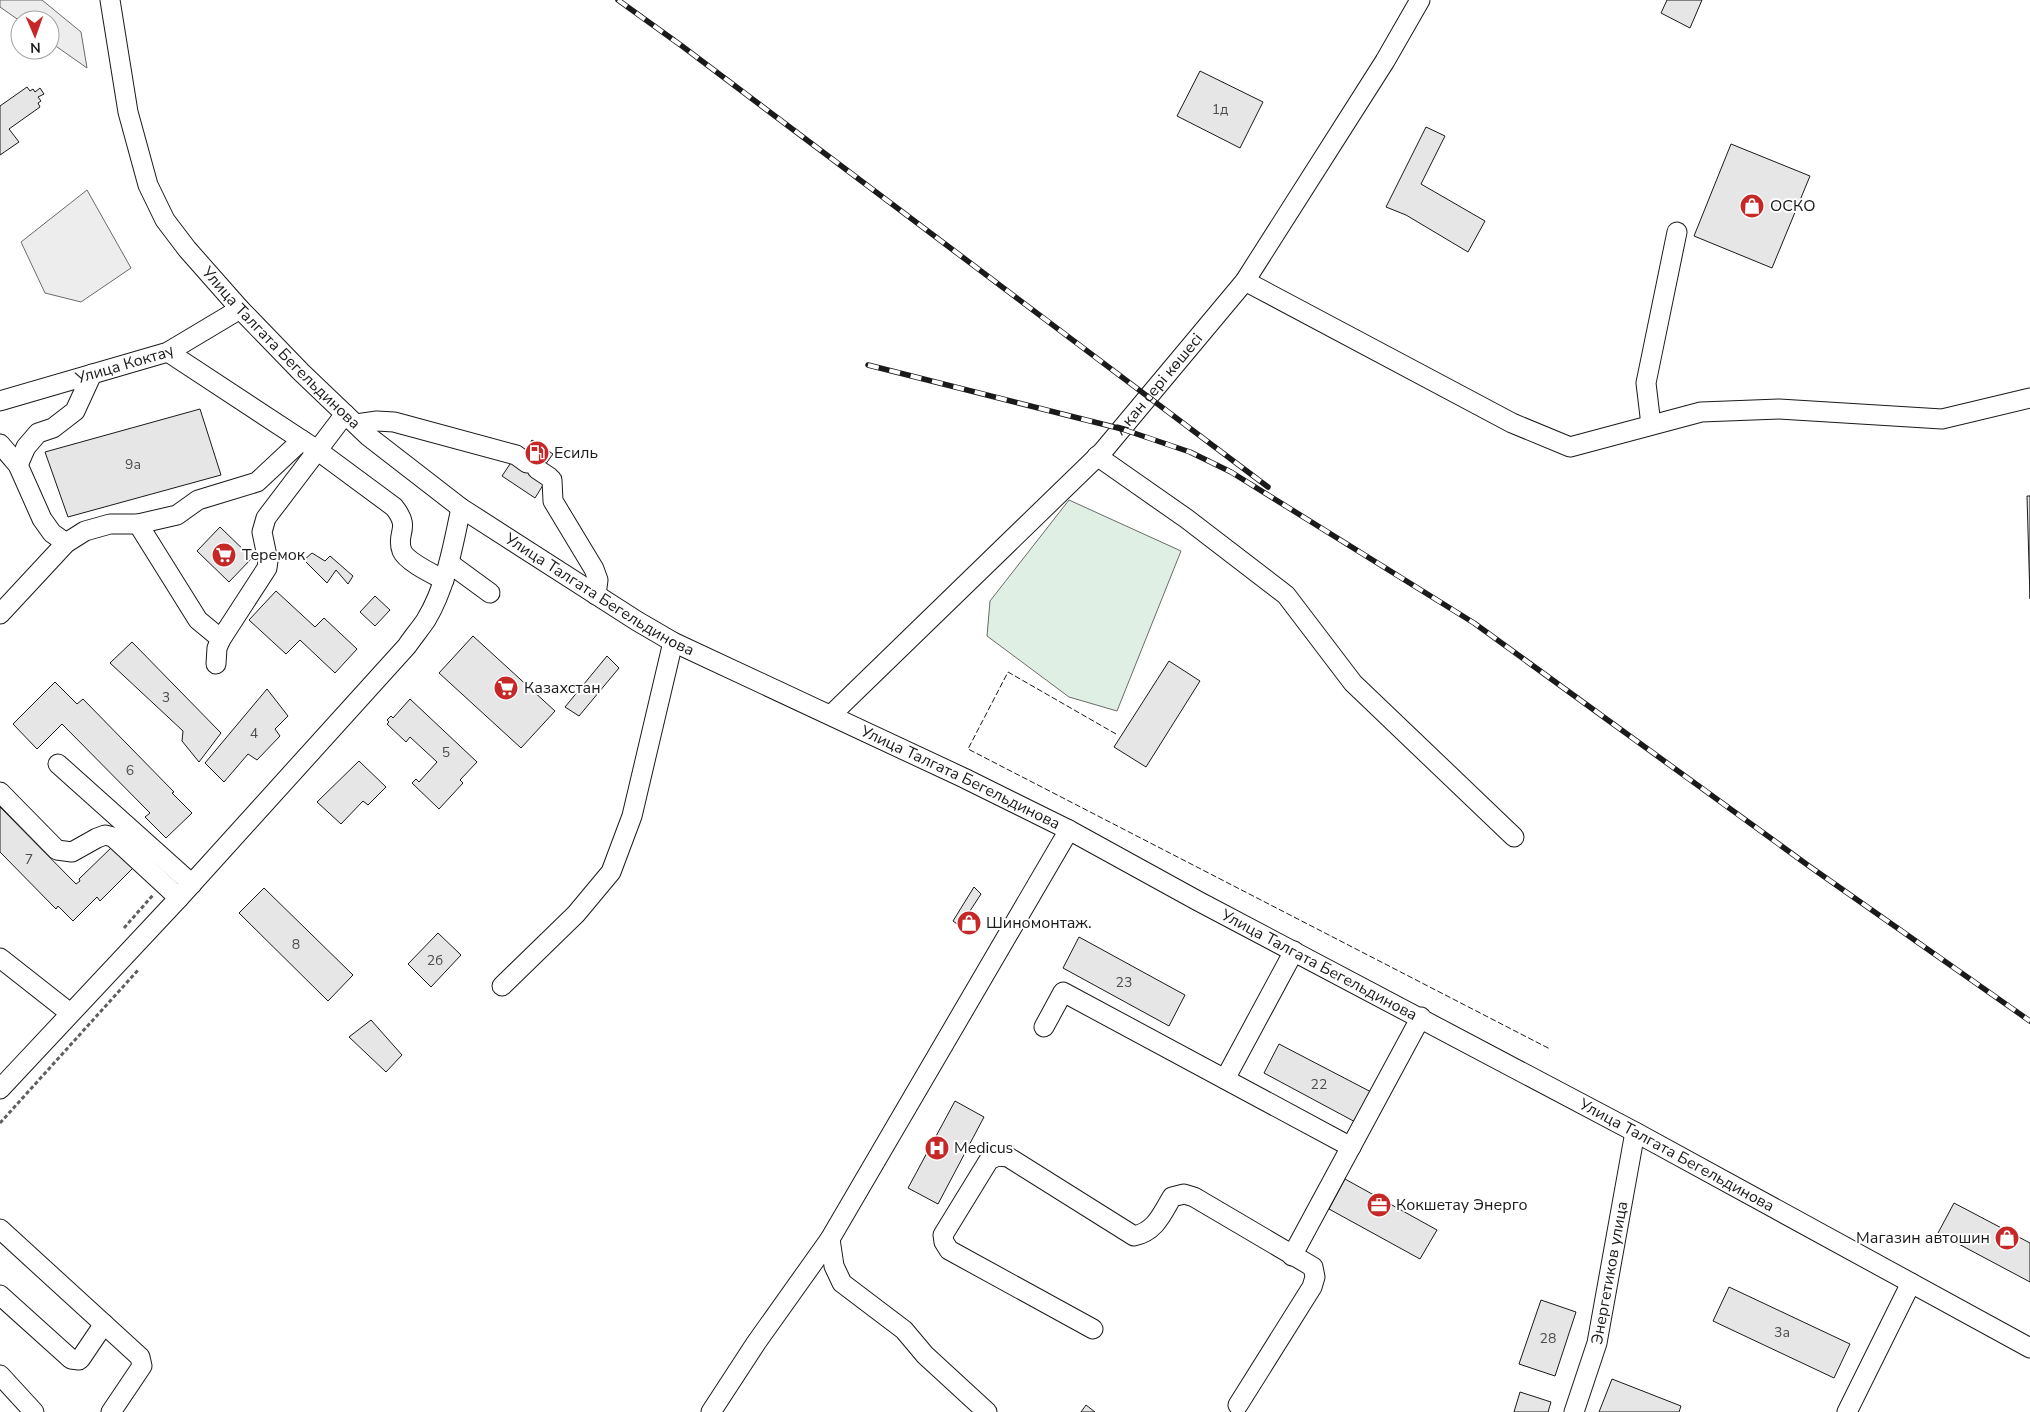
<svg xmlns="http://www.w3.org/2000/svg" width="2030" height="1412" font-family="'Nunito Sans',sans-serif">
	<rect width="100%" height="100%" fill="#fff"/>
	<path fill="#e0efe3" stroke="#6a6a6a" d="M1069,500L1181,551L1117,711L1069,697L987,636L990,601Z"/>
	<path fill="#ededed" stroke="#6a6a6a" d="M0,0H42L81,32L87,68L50,42V20L20,21L0,7Z
		M87,190L131,268L81,302L45,293L21,242Z"/>
	<path fill="#e6e6e6" stroke="#1a1a1a" d="M1667,0H1702L1690,28L1661,13Z
		M1200,71L1263,102L1240,148L1177,116Z
		M27,87L30,91L33,89L35,92L40,88L44,94L38,97L41,101L38,103L40,107L9,129L19,142L0,155V106Z
		M1426,127L1445,136L1421,184L1485,221L1468,252L1406,215L1386,207Z
		M1731,144L1810,176L1772,268L1694,236Z
		M200,409L221,475L68,517L45,452Z
		M532,440L553,454L545,465L525,452Z
		M512,461L545,482L535,498L502,476Z
		M2027,496H2030V599Z
		M220,527L252,558L229,582L197,551Z
		M312,553L325,561L330,556L353,576L348,584L336,570L327,583L304,560Z
		M276,591L315,627L324,618L357,649L335,673L300,640L286,654L249,620Z
		M375,596L390,610L375,626L360,612Z
		M473,636L555,711L521,748L439,673Z
		M132,642L221,733L199,762L182,741L183,731L110,663Z
		M607,656L619,668L579,716L565,707Z
		M1169,661L1200,681L1146,767L1114,747Z
		M55,682L77,704L83,699L174,792L172,793L192,813L166,838L145,817L150,813L62,724L37,749L13,724Z
		M267,689L288,716L275,729L280,736L257,760L248,754L224,782L205,763Z
		M410,699L477,762L460,780L463,783L439,809L412,783L416,779L419,782L437,762L410,737L406,742L387,724L389,722L387,720L391,716L393,718Z
		M359,761L386,787L368,805L363,801L341,824L317,802Z
		M0,807L76,884L80,881L79,879L114,845L135,866L100,901L97,897L73,921L58,906L56,909L0,852Z
		M974,887L981,894L968,914L977,921L968,932L953,921Z
		M264,888L353,975L328,1001L239,913Z
		M438,933L461,955L431,987L408,964Z
		M1079,937L1185,995L1169,1026L1063,968Z
		M371,1020L402,1055L386,1072L349,1037Z
		M1279,1044L1375,1094L1359,1124L1264,1073Z
		M955,1101L984,1117L938,1204L908,1188Z
		M1345,1179L1437,1230L1420,1259L1329,1209Z
		M1954,1203L2030,1243V1282L1938,1233Z
		M1729,1287L1850,1344L1834,1378L1713,1321Z
		M1541,1300L1576,1312L1555,1376L1519,1364Z
		M1612,1379L1681,1406L1679,1412H1599Z
		M1520,1392L1551,1402L1548,1412H1514Z
		M1086,1405L1095,1412H1081Z"/>
	<g fill="none" stroke-linecap="round" stroke-linejoin="round">
		<defs>
			<g id="minor">
				<path id="s1" d="M110,0L128,112L148,185L165,220L187,249L240,309L301,372L368,436L461,508L637,621L673,642L964,778L1069,830L1198,901L1635,1132L2030,1348"/>
				<path d="M1245,281L1512,423L1570,447L1701,412L1779,409L1942,419L2030,398"/>
				<path d="M168,352L317,450L394,507C412,529 395,533 402,551C407,562 433,574 444,580"/>
				<path id="s2" d="M0,401L168,352L240,309"/>
				<path d="M356,424L377,421L394,422L516,455L527,463"/>
				<path d="M1651,425L1646,383L1677,232"/>
				<path d="M0,444L18,465L42,519L52,533L66,543"/>
				<path d="M1097,456L1187,519L1286,595L1353,683L1514,837"/>
				<path d="M18,465L26,447L38,433L53,428L75,411L92,374"/>
				<path d="M537,469L549,477L552,480L553,501L594,569L598,580L596,595"/>
				<path d="M138,524L198,620L221,639"/>
				<path d="M449,563L490,593"/>
				<path d="M0,614L66,543L85,531L110,524H138L177,515L198,500L257,482L302,440"/>
				<path d="M216,664L217,648L221,639L267,568L268,561L262,532L266,518L345,414"/>
				<path id="s3" d="M831,715L1103,451L1245,281L1385,61L1420,0"/>
				<path d="M58,764L192,884"/>
				<path d="M0,792L57,850L72,852L97,838L105,835L113,837L179,898"/>
				<path d="M0,958L70,1013"/>
				<path d="M502,986L576,914L611,872L632,816L673,642"/>
				<path d="M1044,1027L1063,992L1351,1147"/>
				<path d="M1225,1079L1294,951"/>
				<path d="M0,1089L179,898L407,646C413,637 420,629 426,620C446,587 453,546 461,508"/>
				<path d="M0,1229L140,1357L142,1366L111,1412"/>
				<path d="M830,1239L834,1266L842,1283L904,1330L925,1355L987,1412"/>
				<path d="M1292,1256L1421,1017"/>
				<path d="M0,1295L71,1359L79,1360L81,1358L104,1324"/>
				<path d="M1093,1329L949,1250L944,1242L943,1235L989,1160L998,1156L1008,1157L1134,1236C1155,1232 1162,1214 1172,1197L1184,1194L1194,1197L1313,1267L1315,1277L1312,1287L1238,1405"/>
				<path d="M0,1375L34,1412"/>
				<path d="M711,1412L756,1343L830,1239L1069,830"/>
				<path id="s4" d="M1574,1412L1597,1343L1635,1132"/>
				<path d="M1847,1412L1911,1283"/>
			</g>
		</defs>
		<use href="#minor" stroke="#1a1a1a" stroke-width="21"/>
		<path stroke="#5f5f5f" stroke-width="3" stroke-dasharray="4 2.5" stroke-linecap="butt" d="M124,928L153,895
			M0,1123L139,969"/>
		<use href="#minor" stroke="#fff" stroke-width="19"/>
		<defs>
			<path id="rail" d="M618,0L682,46L1268,487
				M868,365L1122,429L1190,452L1231,472L1474,623L1809,866L2030,1021"/>
		</defs>
		<use href="#rail" stroke="#1a1a1a" stroke-width="5.5"/>
		<use href="#rail" stroke="#fff" stroke-width="4" stroke-dasharray="11" stroke-linecap="butt"/>
		<path stroke="#1a1a1a" stroke-width="1" stroke-dasharray="6 2.5" stroke-linecap="butt" d="M1116,734L1008,672L968,749L1550,1049"/>
	</g>
	<defs>
		<symbol id="shop-disc" viewBox="-11 -11 22 22"><circle r="9.5" fill="#c62828" stroke="#fff"/><path d="M-5-2.5h2.3a2.7 3.5 0 0 1 5.4 0H5L5.5 6h-11ZM-1.5-2.5h3a1.5 2.3 0 0 0-3 0Z" fill="#fff"/></symbol>
		<symbol id="fuel-disc" viewBox="-11 -11 22 22"><circle r="9.5" fill="#c62828" stroke="#fff"/><path d="M-5.5-6h7V0h2V4h1.3V-2.5L3-4.5l.8-.8L6-3V5H2.5V1h-1V6h-7ZM-4.2-4.7v3.2H.2V-4.7Z" fill="#fff"/></symbol>
		<symbol id="supermarket-disc" viewBox="-11 -11 22 22"><circle r="9.5" fill="#c62828" stroke="#fff"/><path d="M-6-5.5h2.5l.6 2H6L4.5 2H-2.5L-4.4-4H-6ZM-1.5 3.2a1.3 1.3 0 1 0 .1 0ZM3 3.2a1.3 1.3 0 1 0 .1 0Z" fill="#fff"/></symbol>
		<symbol id="hospital-disc" viewBox="-11 -11 22 22"><circle r="9.5" fill="#c62828" stroke="#fff"/><path d="M-5-5h3v3.5h4V-5h3V5h-3V1.5h-4V5h-3Z" fill="#fff"/></symbol>
		<symbol id="office-disc" viewBox="-11 -11 22 22"><circle r="9.5" fill="#c62828" stroke="#fff"/><path d="M-6-3h4V-5.5h4V-3h4V5H-6ZM-1-4.5V-3h2v-1.5ZM-6 0V1H6V0Z" fill="#fff"/></symbol>
	</defs>
	<g fill-rule="evenodd">
		<use href="#shop-disc" x="1738" y="192" width="28" height="28"/>
		<use href="#fuel-disc" x="523" y="439" width="28" height="28"/>
		<use href="#supermarket-disc" x="210" y="541" width="28" height="28"/>
		<use href="#supermarket-disc" x="492" y="674" width="28" height="28"/>
		<use href="#shop-disc" x="955" y="909" width="28" height="28"/>
		<use href="#hospital-disc" x="923" y="1134" width="28" height="28"/>
		<use href="#office-disc" x="1365" y="1191" width="28" height="28"/>
		<use href="#shop-disc" x="1993" y="1224" width="28" height="28"/>
	</g>
	<g text-anchor="middle" dominant-baseline="central" stroke-width="4" stroke-linejoin="round" paint-order="stroke">
		<g font-size="14" fill="#4d4d4d">
			<text x="1220" y="109">1д</text>
			<text x="133" y="464">9а</text>
			<text x="166" y="697">3</text>
			<text x="254" y="733">4</text>
			<text x="446" y="752">5</text>
			<text x="130" y="770">6</text>
			<text x="29" y="859">7</text>
			<text x="296" y="944">8</text>
			<text x="435" y="960">2б</text>
			<text x="1124" y="982">23</text>
			<text x="1319" y="1084">22</text>
			<text x="1782" y="1332">3а</text>
			<text x="1548" y="1338">28</text>
		</g>
		<g font-size="16" fill="#1a1a1a" stroke="#fff" text-anchor="start">
			<text x="1770" y="206">ОСКО</text>
			<text x="554" y="453">Есиль</text>
			<text x="242" y="555">Теремок</text>
			<text x="524" y="688">Казахстан</text>
			<text x="986" y="923">Шиномонтаж.</text>
			<text x="954" y="1148">Medicus</text>
			<text x="1396" y="1205">Кокшетау Энерго</text>
			<text x="1990" y="1238" text-anchor="end">Магазин автошин</text>
		</g>
		<g font-size="16" fill="#1a1a1a" stroke="#fff">
			<text stroke="none"><textPath href="#s1" startOffset="401">Улица Талгата Бегельдинова</textPath></text>
			<text stroke="none"><textPath href="#s2" startOffset="130">Улица Коктау</textPath></text>
			<text stroke="none"><textPath href="#s3" startOffset="466">Ақан сері көшесі</textPath></text>
			<text stroke="none"><textPath href="#s1" startOffset="806">Улица Талгата Бегельдинова</textPath></text>
			<text stroke="none"><textPath href="#s1" startOffset="1211">Улица Талгата Бегельдинова</textPath></text>
			<text stroke="none"><textPath href="#s1" startOffset="1616">Улица Талгата Бегельдинова</textPath></text>
			<text stroke="none"><textPath href="#s1" startOffset="2021">Улица Талгата Бегельдинова</textPath></text>
			<text stroke="none"><textPath href="#s4" startOffset="144">Энергетиков улица</textPath></text>
		</g>
	</g>
	<g transform="translate(35 35) rotate(178)"><circle r="24" fill="#ffffff" stroke="#a3a3a3"/>
	<path d="M0-4L9 19L0 12L-9 19Z" fill="#c62828"/>
	<text y="-8" font-size="14" font-weight="bold" text-anchor="middle" fill="#1a1a1a">N</text>
	</g>
</svg>
